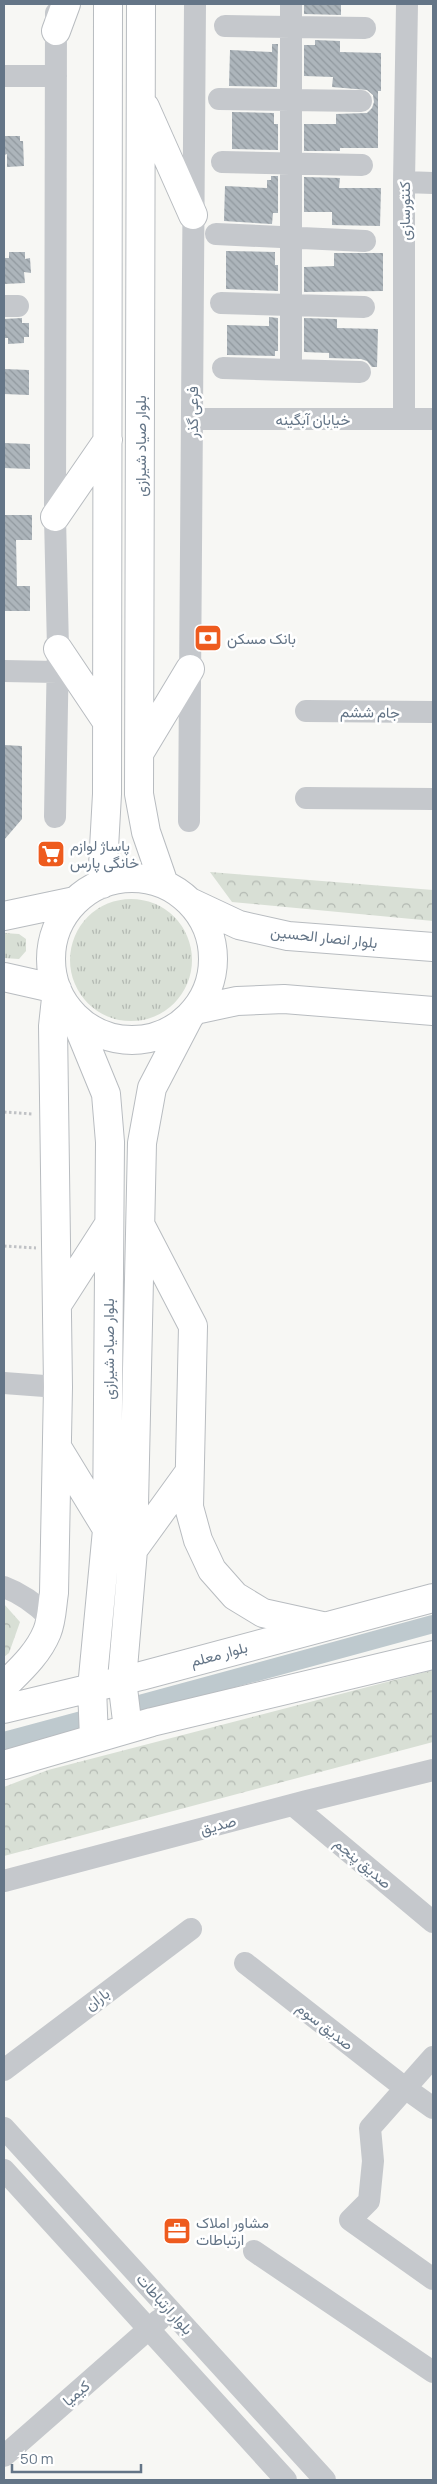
<svg xmlns="http://www.w3.org/2000/svg" width="437" height="2484" font-family="Manrope,Vazirmatn,sans-serif">
	<defs>
		<pattern id="grass-tufts" width="24" height="20" patternUnits="userSpaceOnUse" patternTransform="scale(1.25)"><rect width="24" height="20" fill="#d8dfd5"/><path d="M3 7l-1-3M5 7V3M7 7l1-3M15 17l-1-3M17 17v-4M19 17l1-3" fill="none" stroke="#b3b9b2"/></pattern>
		<pattern id="park-crowns" width="20" height="18" patternUnits="userSpaceOnUse" patternTransform="scale(1.25)"><rect width="20" height="18" fill="#d8dfd5"/><path d="M2 6a3 3 0 1 1 6 0M12 15a3 3 0 1 1 6 0" fill="none" stroke="#b3b9b2"/></pattern>
		<pattern id="building-back-hatch" width="6" height="6" patternUnits="userSpaceOnUse" patternTransform="scale(1.25)"><rect width="6" height="6" fill="#adb5bb"/><path d="M-1 5l2 2M0 0l6 6M5-1l2 2" fill="none" stroke="#90989e"/></pattern>
	</defs>
	<rect width="100%" height="100%" fill="#f7f7f4"/>
	<path fill="url(#grass-tufts)" d="M70 960a61 61 0 1 1 122 0a61 61 0 1 1-122 0Z
		M4,933L19,934L26,939V951L19,959L4,958Z"/>
	<path fill="url(#park-crowns)" d="M210,872L433,890V921L232,902Z
		M4,1604L20,1622L9,1653L4,1657Z
		M433,1670V1742L4,1856V1787L48,1770Z"/>
	<g fill="none" stroke-linecap="round" stroke-linejoin="round">
		<path stroke="#bec9ce" stroke-width="18" d="M136,1705L433,1624
			M4,1741L82,1720"/>
	</g>
	<path fill="url(#building-back-hatch)" d="M304,4H341V15L304,14Z
		M315,40L340,41V52L381,53V91H378V148H340V151H304V124H336V114L367,113L372,108L374,102L373,95L367,90L332,87L333,77L304,76V45H315Z
		M272,44H278L277,87L229,86L230,50L272,52Z
		M232,112L274,113V124H278V150L232,149Z
		M4,136H20V141H23L24,166L7,167V154L4,155Z
		M271,176H278V213H273L272,224L224,221L225,186L267,188V180H271Z
		M304,177L340,178L339,188H381L380,226L332,225V212H304Z
		M226,251L275,252V265H278V291L226,289Z
		M9,252H25V259L30,258L31,273L24,272L25,283L4,284V258H9Z
		M334,253H383V291L304,292V267L334,266Z
		M269,317L278,318V351H275V356L227,355V325L269,326Z
		M22,318V323H29V337H24V343L8,344V338H4V319Z
		M304,318L337,319V328L378,329L377,367H372L367,361L361,359L329,358V353L304,352Z
		M4,369L29,370V395L4,394Z
		M4,443L30,444V469L4,468Z
		M4,515H32V540H16L17,586H30V611H4Z
		M4,745L22,746V819L4,840Z"/>
	<g fill="none" stroke-linecap="round" stroke-linejoin="round">
		<defs>
			<path id="major" d="M141,4L139,794L146,832L164,884
				M56,31L66,4
				M145,107L193,215
				M55,517L108,440
				M58,649L107,722
				M140,752L190,669
				M51 959a81 81 0 1 1 162 0a81 81 0 1 1-162 0Z
				M102,884L107,794L108,4
				M190,902L239,925L288,936L433,947
				M4,916L75,901
				M4,977L57,989L53,1026L58,1387L54,1593C52,1605 52,1620 47,1632C38,1654 20,1670 4,1686
				M195,1010L237,1001L284,999L433,1011
				M74,1016L106,1094L110,1142L107,1530L92,1688L94,1738
				M142,1228L193,1326L189,1507L198,1540L212,1570L235,1596L263,1613L322,1626
				M57,1305L109,1224
				M57,1447L107,1529
				M133,1550L188,1474
				M4,1709L141,1676L433,1598
				M128,1729L122,1680L133,1550L142,1143L152,1088L189,1017
				M4,1765L152,1722L433,1655"/>
		</defs>
		<use href="#major" stroke="#b8bcc0" stroke-width="30"/>
		<path stroke="#c0c2c5" stroke-width="3" stroke-dasharray="2.5 2.5" stroke-linecap="butt" d="M4,1112L33,1114
			M4,1246L36,1248"/>
		<path stroke="#c5c8cc" stroke-width="22" d="M225,26L365,28
			M4,76H56
			M219,99L361,101
			M222,162L362,165
			M404,182L433,183
			M216,234L365,241
			M221,303L364,307
			M4,306H18
			M223,368L360,372
			M291,370V4
			M192,419H433
			M404,419V182L407,4
			M4,671L57,672
			M306,711L433,712
			M306,798L433,799
			M55,817L58,649L55,517L56,13
			M189,821L195,4
			M4,1383L58,1387
			M4,1587C23,1594 36,1604 50,1618
			M293,1805L433,1922
			M4,1881L307,1801L433,1770
			M245,1963L405,2088L433,2108
			M433,2057L370,2128L373,2161L369,2201L350,2220L433,2279
			M4,2070L191,1929
			M4,2128L325,2480
			M4,2170L286,2480
			M254,2251L433,2372
			M4,2456L159,2320"/>
		<use href="#major" stroke="#fff" stroke-width="28"/>
	</g>
	<defs>
		<symbol id="bank-square" viewBox="-11 -11 22 22"><rect x="-9" y="-9" width="18" height="18" rx="4" fill="#ee5b1e" stroke="#fff"/><path d="M-6-4H6V4H-6ZM0-2.3a2.3 2.3 0 1 0 0 4.6a2.3 2.3 0 1 0 0-4.6Z" fill="#fff"/></symbol>
		<symbol id="supermarket-square" viewBox="-11 -11 22 22"><rect x="-9" y="-9" width="18" height="18" rx="4" fill="#ee5b1e" stroke="#fff"/><path d="M-6-5.5h2.5l.6 2H6L4.5 2H-2.5L-4.4-4H-6ZM-1.5 3.2a1.3 1.3 0 1 0 .1 0ZM3 3.2a1.3 1.3 0 1 0 .1 0Z" fill="#fff"/></symbol>
		<symbol id="office-square" viewBox="-11 -11 22 22"><rect x="-9" y="-9" width="18" height="18" rx="4" fill="#ee5b1e" stroke="#fff"/><path d="M-6-3h4V-5.5h4V-3h4V5H-6ZM-1-4.5V-3h2v-1.5ZM-6 0V1H6V0Z" fill="#fff"/></symbol>
	</defs>
	<g fill-rule="evenodd">
		<use href="#bank-square" x="192" y="622" width="32" height="32"/>
		<use href="#supermarket-square" x="35" y="838" width="32" height="32"/>
		<use href="#office-square" x="161" y="2215" width="32" height="32"/>
	</g>
	<g text-anchor="middle" dominant-baseline="central" stroke-width="5" stroke-linejoin="round" paint-order="stroke">
		<g font-size="15" fill="#647587" stroke="#fff">
			<text transform="translate(404 211) rotate(-90)">کنتورسازی</text>
			<text transform="translate(192 412) rotate(-90)">فرعی گذر</text>
			<text x="313" y="419">خیابان آبگینه</text>
			<text transform="translate(140 446) rotate(-90)">بلوار صیاد شیرازی</text>
			<text transform="translate(370 712) rotate(1)">جام ششم</text>
			<text transform="translate(324 937) rotate(6)">بلوار انصار الحسین</text>
			<text transform="translate(108 1349) rotate(-90)">بلوار صیاد شیرازی</text>
			<text transform="translate(219 1654) rotate(-15)">بلوار معلم</text>
			<text transform="translate(218 1825) rotate(-15)">صدیق</text>
			<text transform="translate(363 1863) rotate(40)">صدیق پنجم</text>
			<text transform="translate(97 1999) rotate(-37)">باران</text>
			<text transform="translate(325 2026) rotate(38)">صدیق سوم</text>
			<text transform="translate(165 2304) rotate(48)">بلوار ارتباطات</text>
			<text transform="translate(76 2393) rotate(-41)">کیمیا</text>
		</g>
		<g font-size="15" fill="#647587" stroke="#fff" text-anchor="start">
			<text x="227" y="638">بانک مسکن</text>
			<text x="70" y="845">پاساژ لوازم<tspan x="70" dy="17">خانگی پارس</tspan></text>
			<text x="196" y="2222">مشاور املاک<tspan x="196" dy="17">ارتباطات</tspan></text>
		</g>
	</g>
	<rect width="437" height="2484" fill="none" stroke="#647587" stroke-width="10"/>
	<path d="M12 2464v8h129v-8" fill="none" stroke="#647587" stroke-width="2.5"/>
	<text x="20" y="2464" font-size="15" fill="#647587" stroke="#ffffff" stroke-width="4" paint-order="stroke">50 m</text>
</svg>
